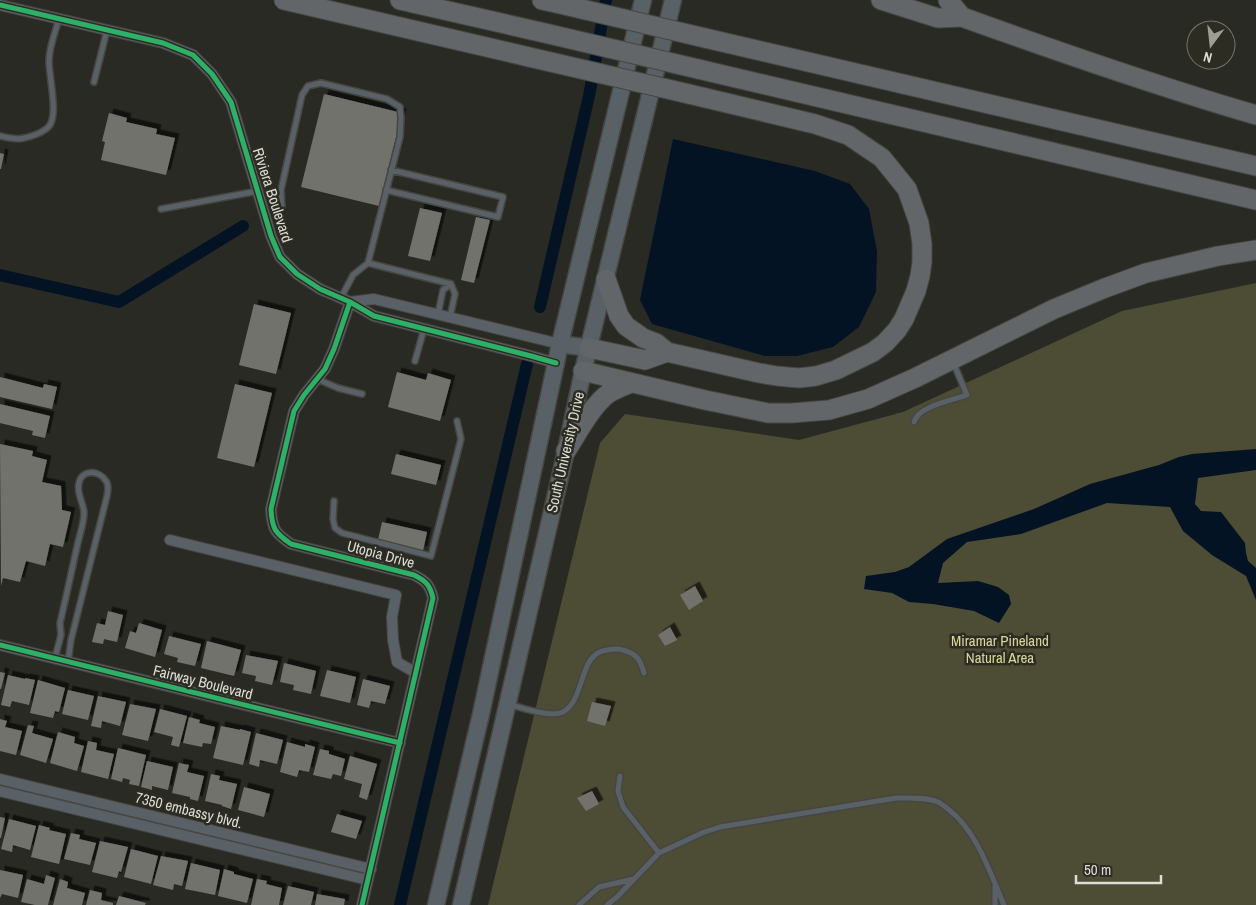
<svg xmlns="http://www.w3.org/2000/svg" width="1256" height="905" font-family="'Archivo Narrow',sans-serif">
	<defs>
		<filter id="shadow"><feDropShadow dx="4.5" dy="-4.5" stdDeviation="0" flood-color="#0009"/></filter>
	</defs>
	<rect width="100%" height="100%" fill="#2a2a25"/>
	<path fill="#4d4c35" d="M1256,283V905H488L600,443L625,414L799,440L903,412L1122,311Z"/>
	<path fill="#041323" d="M673,139L815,171L850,184L869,209L877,251L876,292L859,327L833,347L797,356H765L652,324L640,300Z
		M1256,449V470L1198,478L1195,504L1201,511L1221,512L1245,543L1246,553L1248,561L1256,568V600L1246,576L1212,555L1183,531L1170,507L1107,503L1021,534L967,542L943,563L938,583L978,581L998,587L1009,595L1011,604L999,623L974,611L933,604L909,602L892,593L864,589L866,576L895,572L909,567L947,539L1034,509L1090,484L1159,465L1179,457L1192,454Z"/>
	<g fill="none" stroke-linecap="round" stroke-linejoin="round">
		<path stroke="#041323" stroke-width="12" d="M0,275L119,302L243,226
			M540,307L589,96L606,0
			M400,905L527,364"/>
	</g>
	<path fill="#72726d" filter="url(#shadow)" d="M324,94L402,113L379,206L301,187Z
		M109,113L127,118L126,122L157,129L156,134L175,138L166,175L101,160L105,142L102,141Z
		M0,153L4,154L1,169H0Z
		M420,208L442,213L430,261L408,256Z
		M476,217L490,220L474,283L461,280Z
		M254,304L291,313L276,374L239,365Z
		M397,372L426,380L428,373L451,380L440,421L388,407Z
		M0,377L43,388L44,384L57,387L52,409L0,397Z
		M235,384L272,393L254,467L217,458Z
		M0,404L50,416L45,438L32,435L33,431L0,423Z
		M0,444L33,451L32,456L47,460L42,482L61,486L62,510L71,512L63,547L50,544L45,566L26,561L20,582L3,578L1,586Z
		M396,454L441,465L436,485L391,474Z
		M382,522L427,532L423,551L378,540Z
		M695,586L703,601L689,610L680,595Z
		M108,611L123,615L117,642L104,639L103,644L92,642L97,623L105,625Z
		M139,623L162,630L155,657L125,648L130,631L136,633Z
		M670,627L677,640L665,646L658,635Z
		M169,636L201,644L195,666L177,662L178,658L164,654Z
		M207,641L241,650L234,676L201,668Z
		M246,655L278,661L272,685L255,681L256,676L242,673Z
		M284,663L316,671L311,694L293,690L294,685L280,682Z
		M327,670L356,677L350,703L320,696Z
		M0,672L5,673L1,689H0Z
		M8,675L25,679V678L35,680L29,705L12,701L10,707L1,705Z
		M363,679L390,686L385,704L371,701L369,708L357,705Z
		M38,680L65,688L59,712L55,711L53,718L30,713Z
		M68,690L94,696L88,720L62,714Z
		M98,696L126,702L120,726L102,721L101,728L91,726Z
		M592,702L611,706L605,726L587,721Z
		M130,704L156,709L148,741L122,735Z
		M160,709L187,716L179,747L171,745L173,737L154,732Z
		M189,717L200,720L199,723L215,727L211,744L203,743L202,747L183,743Z
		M0,719L7,721L5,727L22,731L16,755L0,751Z
		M28,725L34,726L32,733L53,739L46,763L20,755Z
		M221,726L240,730V729L251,732L243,765L213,758Z
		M58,732L75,737L74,743L84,746L77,771L50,763Z
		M256,733L283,740L277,764L260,760L259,767L249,764Z
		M88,741L97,743L96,750L114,754L108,779L81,772Z
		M287,742L305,747V744L315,747L309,772L299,770L297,777L280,772Z
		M118,748L146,755L139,786L129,784L130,780L123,778L122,782L111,779Z
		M320,749L329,751V754L345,759L341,776L333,774L331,779L313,775Z
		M350,756L377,764L367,800L359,797L362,784L344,779Z
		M147,761L173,767L168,790L152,786V790L141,787Z
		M179,763L189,765L187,772L204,776L198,801L190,799V797L172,793Z
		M211,774L220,776L219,780L237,784L231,809L222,806V805L205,801Z
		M244,787L270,794L264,817L238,810Z
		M592,791L599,804L586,811L577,798Z
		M337,814L362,821L356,839L331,832Z
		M0,817L5,818L1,838H0Z
		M9,819L36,826L30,850L13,845L12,852L1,849Z
		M39,825L50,828L49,830L66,834L59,864L31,857Z
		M71,833L80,835L79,839L96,843L90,865L64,859Z
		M100,841L128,847L121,872L119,871L117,878L92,872Z
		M131,849L158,856L151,884L124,877Z
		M161,856L188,861L182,886L174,884L173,890L153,885Z
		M191,863L220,870L215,895L185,889Z
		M224,869L234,872V874L253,879L247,903L218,896Z
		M0,870L23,875L18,898L2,894L0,898Z
		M46,875L55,878L48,905H35L21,902L27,879L44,884Z
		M60,879L68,882L67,888L85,893L82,905H53Z
		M257,879L267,881L266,884L282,888L279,905H251Z
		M288,886L314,892L311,905H283Z
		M90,890L102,893L101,900L113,903V905H86Z
		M317,894L345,899L344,905H315Z
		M119,896L146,903L145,905H116Z"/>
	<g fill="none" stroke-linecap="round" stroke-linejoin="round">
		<defs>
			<path id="lane" d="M94,82L107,30
				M0,136C16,140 22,140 37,134C42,132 46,130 50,125C58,112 49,77 49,61C49,47 55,33 59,19
				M386,190L498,217L503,197L391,170
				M282,208L281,190L302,95L308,86L321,83L387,99L400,107L401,118L400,137L368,263L353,275L341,298
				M161,209L258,191
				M368,263L451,284
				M438,314L443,290L451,284L455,294L450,317
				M415,361L424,329
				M317,379L338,388L362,394
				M914,422C918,406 953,400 967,395L953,362
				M334,501L333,519L335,528L342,533L431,556L461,439L457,421
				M55,658L61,635L60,623C66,598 71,573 77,547C79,536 84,524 84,513C84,503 76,494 79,483C82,469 99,470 106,481C109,485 108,491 107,496L71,640L68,662
				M511,705C524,708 551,718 563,712C586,699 578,653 607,650C613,649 617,648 623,650C637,654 640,659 644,673
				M620,776L618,791L623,807L659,853
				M579,905L599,887L634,879
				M607,905L617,897L659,853L702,833L720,827L896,798C909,798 926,797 938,802C942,804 945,807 948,809C977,831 990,873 1004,905
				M995,905V886"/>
			<path id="street" d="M0,5L163,43L193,55L212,74L231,102L271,236L280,257L297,274L320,289L350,302L374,316L531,356L556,363
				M350,302L334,349L325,369L304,395L294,411L271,509C272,529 275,533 291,544L414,575C426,581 430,585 433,598L362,905
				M350,302L374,299L560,344
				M170,540L396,595L392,617L393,640L397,662L416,673
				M0,645L400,743
				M0,779L371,869
				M0,791L368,880"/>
			<path id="primary" d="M560,344L589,348
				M436,905L481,714L560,344L643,0
				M461,905L566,451L583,371L673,0"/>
			<path id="highway" d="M284,0L529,57
				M400,0L549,34
				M542,0L556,3
				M881,0L938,18L962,17C1059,52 1157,86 1256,115
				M948,0L962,17
				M705,38L1256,166
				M698,69L1256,200
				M606,279L619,316L626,326L643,338L656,343L667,352L759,373L777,376L799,378L816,376L836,370L873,352L885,343L897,330L904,319L916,291L920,276L922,262V244L919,223L907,189L882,158L848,135L815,124L689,94
				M589,348L645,360L667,352
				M583,371L705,400L768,413H792L829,410L868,399L915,378L1054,309L1105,288L1146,273L1218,256L1256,250
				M566,451C577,434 592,405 609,393C616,389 623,386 631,383"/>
		</defs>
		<use href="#lane" stroke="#464642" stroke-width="8"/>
		<use href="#street" stroke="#464642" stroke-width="12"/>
		<use href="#primary" stroke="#464642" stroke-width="19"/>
		<use href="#highway" stroke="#464642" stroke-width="21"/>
		<use href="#lane" stroke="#5a6166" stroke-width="5"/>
		<use href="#street" stroke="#5a6166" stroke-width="10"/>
		<use href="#primary" stroke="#5a6166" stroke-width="16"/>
		<use href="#highway" stroke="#626669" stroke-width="19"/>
		<defs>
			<path id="highway-bridge" d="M556,3L705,38
				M549,34L698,69
				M529,57L689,94"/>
		</defs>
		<use href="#highway-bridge" stroke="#464642" stroke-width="21" stroke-linecap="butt"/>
		<use href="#highway-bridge" stroke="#626669" stroke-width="19"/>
		<defs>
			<path id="cycleway" d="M0,5L163,43L193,55L212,74L231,102L271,236L280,257L297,274L320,289L350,302L374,316L531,356L556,363
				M350,302L334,349L325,369L304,395L294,411L271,509C272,529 275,533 291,544L414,575C426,581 430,585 433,598L362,905
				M0,645L400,743"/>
		</defs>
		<use href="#cycleway" stroke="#2d2c22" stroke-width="8"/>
		<use href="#cycleway" stroke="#2db169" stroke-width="5"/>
	</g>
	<g text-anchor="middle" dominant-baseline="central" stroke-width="5" stroke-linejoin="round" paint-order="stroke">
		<g font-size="15" fill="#ddddd7" stroke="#2d2c22">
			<text transform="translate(273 195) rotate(72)">Riviera Boulevard</text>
			<text transform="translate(565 452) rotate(-77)">South University Drive</text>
			<text transform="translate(381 554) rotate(15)">Utopia Drive</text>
			<text transform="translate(203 682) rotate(14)">Fairway Boulevard</text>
			<text transform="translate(189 810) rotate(14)">7350 embassy blvd.</text>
		</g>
		<g font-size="15" fill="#d9d69b" stroke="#2d2c22">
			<text x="1000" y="640">Miramar Pineland<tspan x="1000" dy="17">Natural Area</tspan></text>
		</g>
	</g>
	<g transform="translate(1211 45) rotate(195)"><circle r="24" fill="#2d2c22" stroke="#73736a"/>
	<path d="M0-4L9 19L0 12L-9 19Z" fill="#9e9e99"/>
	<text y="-8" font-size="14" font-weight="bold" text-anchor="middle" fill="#ddddd7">N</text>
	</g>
	<path d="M1076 875v8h85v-8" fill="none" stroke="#ddddd7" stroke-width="2.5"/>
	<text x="1084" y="875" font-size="15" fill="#ddddd7" stroke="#2d2c22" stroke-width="4" paint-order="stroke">50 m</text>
</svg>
